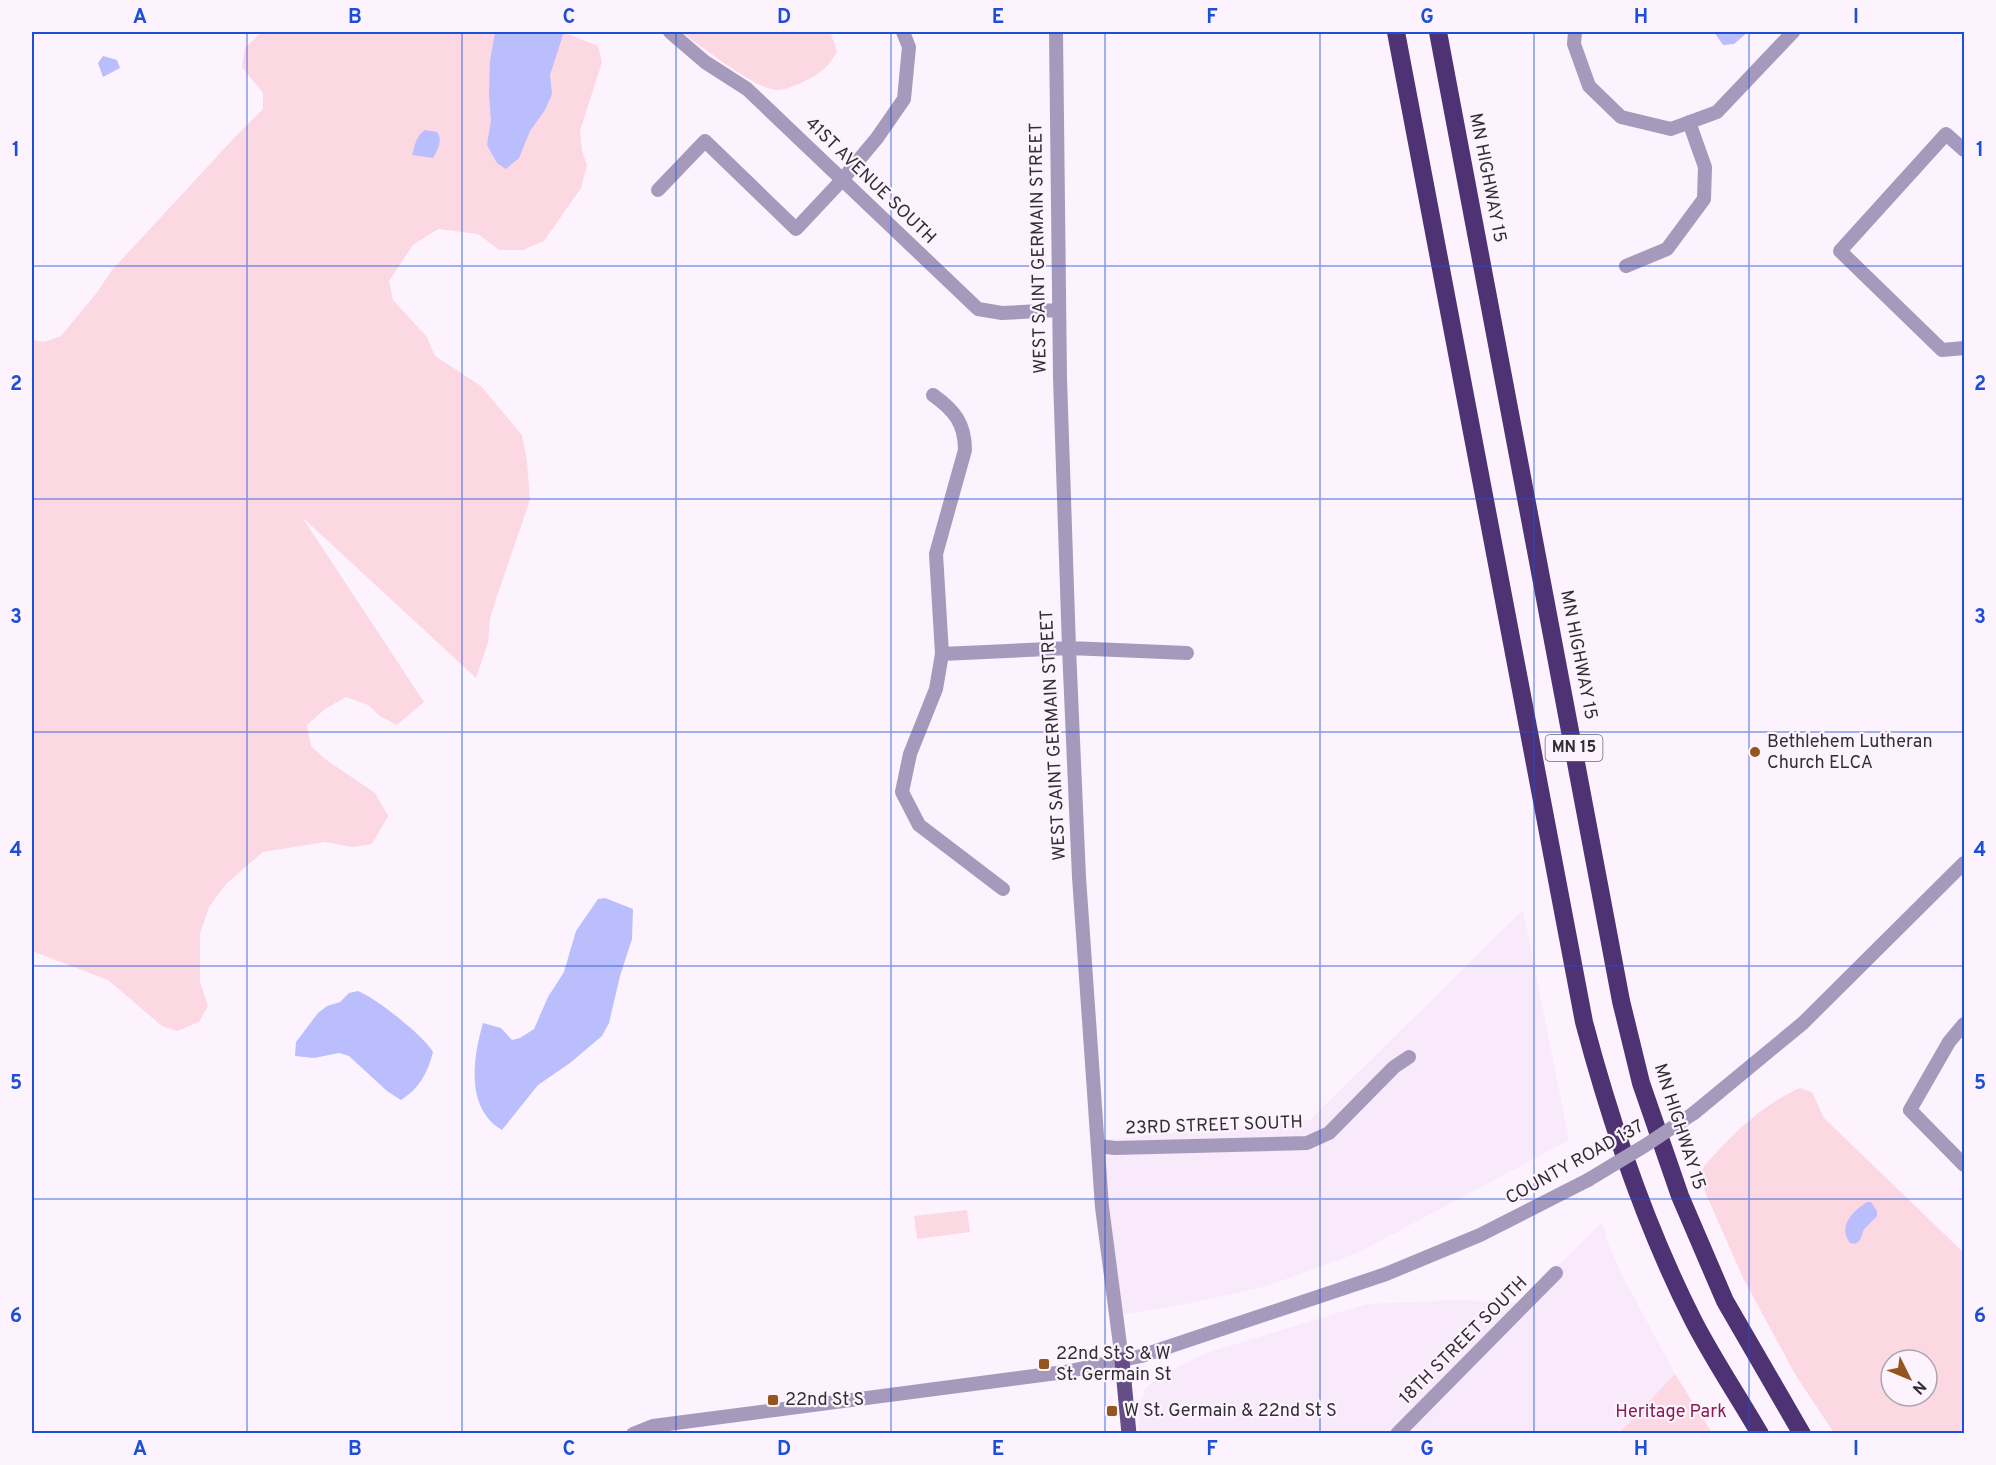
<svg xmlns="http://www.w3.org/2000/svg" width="1996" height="1465" font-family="Overpass,sans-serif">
	<rect width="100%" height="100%" fill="#fcf3fe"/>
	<path fill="#f8e9fb" d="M1523,910L1569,1140L1361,1251L1333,1262L1267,1286L1181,1305L1119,1315L1101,1140L1310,1120Z
		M1602,1222L1609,1246L1623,1277L1675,1374L1619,1433H1139V1408L1145,1389L1160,1376L1203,1354L1367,1304L1457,1300L1520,1303Z"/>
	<path fill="#fcd8e2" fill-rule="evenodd" d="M262,32H563L598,46L602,62L580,131L582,151L587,165L581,188L544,241L523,250H499L478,234L438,229L413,245L389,281L393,300L427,337L435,356L481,386L522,435L527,461L530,500L497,596L490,619L488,643L476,678L302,517L424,702L397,725L381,717L368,705L346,697L325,709L307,725L311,746L325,759L375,793L388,816L372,844L352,847L325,842L263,852L226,884L209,907L200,934V982L208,1006L199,1022L177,1031L162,1026L108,980L32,951V340L44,342L61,336L95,295L112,270L234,138L263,109V93L242,67L245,48Z
		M681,32H830L837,51C829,67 820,74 803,82C796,85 785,90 777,90C756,90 700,45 681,32Z
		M1800,1088L1812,1092L1824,1118L1964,1253V1433H1834L1795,1374L1744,1280L1705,1192L1701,1175L1704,1166C1732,1135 1761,1105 1800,1088ZM1891,1360H1927V1396H1891Z
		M967,1210L970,1232L917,1239L914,1216Z
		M1675,1374L1712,1433H1619Z"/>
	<path fill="#babefd" d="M495,32H564L550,75L552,94L545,110L530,131L519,158L506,169L497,163L487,145L491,120L489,94L490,61Z
		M1714,32H1748L1734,44L1723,45Z
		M103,56L117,60L120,68L103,77L98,63Z
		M425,130L437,132C443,140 438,150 433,158L412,155C415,146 416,135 425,130Z
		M605,898L633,909L632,939L620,976L609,1023L602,1036L570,1063L538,1085L502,1130C465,1108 473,1058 483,1023L501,1028L512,1040L520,1038L534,1029L548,997L564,972L576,931L598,899Z
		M358,991C376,998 424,1036 433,1052C428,1072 419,1089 401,1100L387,1091L349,1056L339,1053L314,1058L295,1056L296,1042L318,1013L327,1006L340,1002L349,993Z
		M1867,1202H1871L1877,1211V1216L1864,1229L1860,1240L1855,1244L1850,1243C1837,1226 1853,1211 1867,1202Z"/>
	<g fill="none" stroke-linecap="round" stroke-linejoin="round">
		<path stroke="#a69abc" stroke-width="14" d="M670,32L705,62L747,89L978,309L1002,313L1059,310
			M1056,32L1060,378L1069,648L1079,877L1102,1207L1122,1360
			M1575,32L1574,44L1589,86L1621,117L1671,129L1717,112L1793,32
			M1964,150L1946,134L1840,251L1942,350L1964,348
			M658,190L705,141L796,229L842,180L877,138L904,99L909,47L903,32
			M1626,266L1667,249L1704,199L1705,167L1689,122
			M933,395C954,410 965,423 965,450L936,554L942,654L936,689L910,754L902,792L919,825L1003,889
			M942,654L1069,648L1187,653
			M1964,1024L1949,1042L1910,1110L1964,1165
			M1694,1113L1803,1023L1964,863
			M1098,1146L1115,1148L1307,1143L1329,1133L1394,1067L1409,1057
			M633,1434L653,1426L1065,1372L1141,1356L1386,1274L1480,1235L1588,1180
			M1397,1434L1556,1273"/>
		<path stroke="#654e88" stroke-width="15" d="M1122,1360L1129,1434"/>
		<path stroke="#4e3274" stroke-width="18" d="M1396,32L1584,1022C1611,1124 1645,1225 1693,1320C1713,1359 1738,1396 1760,1434
			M1438,32L1621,1001L1641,1083L1680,1196L1725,1301L1802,1434"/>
		<path stroke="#a69abc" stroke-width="14" d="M1588,1180L1646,1145L1694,1113"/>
	</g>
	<path fill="none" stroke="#1d4ed8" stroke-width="1.5" stroke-opacity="0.55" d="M247,32V1434M462,32V1434M676,32V1434M891,32V1434M1105,32V1434M1320,32V1434M1534,32V1434M1749,32V1434M32,266H1964M32,499H1964M32,732H1964M32,966H1964M32,1199H1964"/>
	<g fill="#95551f" stroke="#fcf3fe" stroke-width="2">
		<circle cx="1755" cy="752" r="6"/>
		<rect x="1038" y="1358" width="12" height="12" rx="3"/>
		<rect x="767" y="1394" width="12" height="12" rx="3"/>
		<rect x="1106" y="1405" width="12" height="12" rx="3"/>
	</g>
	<g text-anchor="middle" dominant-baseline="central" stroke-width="4.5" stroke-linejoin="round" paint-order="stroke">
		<rect fill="#fcf3fe" stroke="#6f6a70" stroke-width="1.5" x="1545.5" y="735" width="57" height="26" rx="4.5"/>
		<g font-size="16" font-weight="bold" fill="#322f33">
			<text x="1574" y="748">MN 15</text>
		</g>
		<g font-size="18" fill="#322f33" stroke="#fcf3fe">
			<text transform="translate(1487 178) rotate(79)">MN HIGHWAY 15</text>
			<text transform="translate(870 181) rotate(44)">41ST AVENUE SOUTH</text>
			<text transform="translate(1039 248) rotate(-91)">WEST SAINT GERMAIN STREET</text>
			<text transform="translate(1578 655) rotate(79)">MN HIGHWAY 15</text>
			<text transform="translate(1054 735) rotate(-93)">WEST SAINT GERMAIN STREET</text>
			<text transform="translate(1214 1126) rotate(-2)">23RD STREET SOUTH</text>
			<text transform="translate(1679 1127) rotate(72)">MN HIGHWAY 15</text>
			<text transform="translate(1575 1163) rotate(-29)">COUNTY ROAD 137</text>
			<text transform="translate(1464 1341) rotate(-45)">18TH STREET SOUTH</text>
		</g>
		<g font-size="18" fill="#322f33" stroke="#fcf3fe" text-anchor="start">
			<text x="1767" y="742">Bethlehem Lutheran<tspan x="1767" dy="21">Church ELCA</tspan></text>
			<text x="1056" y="1354">22nd St S &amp; W<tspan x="1056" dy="21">St. Germain St</tspan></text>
			<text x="785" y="1400">22nd St S</text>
			<text x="1124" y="1411">W St. Germain &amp; 22nd St S</text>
		</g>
		<g font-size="18" fill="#851f4c" stroke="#fcf3fe">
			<text x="1671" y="1412">Heritage Park</text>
		</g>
	</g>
	<rect width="1996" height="1465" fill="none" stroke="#fcf3fe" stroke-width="66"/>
	<g transform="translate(1909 1378) rotate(133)"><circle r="28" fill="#fcf3fe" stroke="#aba5ad" stroke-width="1.5"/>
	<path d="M0-4.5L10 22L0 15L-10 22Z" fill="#95551f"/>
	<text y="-9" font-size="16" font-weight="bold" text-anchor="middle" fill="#322f33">N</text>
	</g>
	<rect x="33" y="33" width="1930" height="1399" fill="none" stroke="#1d4ed8" stroke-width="2"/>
	<g font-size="20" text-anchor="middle" font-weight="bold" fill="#1d4ed8">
		<text x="140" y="23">A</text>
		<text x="355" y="23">B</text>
		<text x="569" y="23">C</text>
		<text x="784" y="23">D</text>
		<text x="998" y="23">E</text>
		<text x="1212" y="23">F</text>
		<text x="1427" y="23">G</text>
		<text x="1641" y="23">H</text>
		<text x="1856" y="23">I</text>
		<text x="16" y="156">1</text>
		<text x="1980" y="156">1</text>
		<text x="16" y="390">2</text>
		<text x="1980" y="390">2</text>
		<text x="16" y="623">3</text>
		<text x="1980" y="623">3</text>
		<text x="16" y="856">4</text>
		<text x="1980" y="856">4</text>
		<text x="16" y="1089">5</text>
		<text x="1980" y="1089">5</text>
		<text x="16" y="1322">6</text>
		<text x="1980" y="1322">6</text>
		<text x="140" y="1455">A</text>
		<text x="355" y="1455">B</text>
		<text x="569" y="1455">C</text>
		<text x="784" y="1455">D</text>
		<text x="998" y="1455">E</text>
		<text x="1212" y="1455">F</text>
		<text x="1427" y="1455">G</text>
		<text x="1641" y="1455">H</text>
		<text x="1856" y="1455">I</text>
	</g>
</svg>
